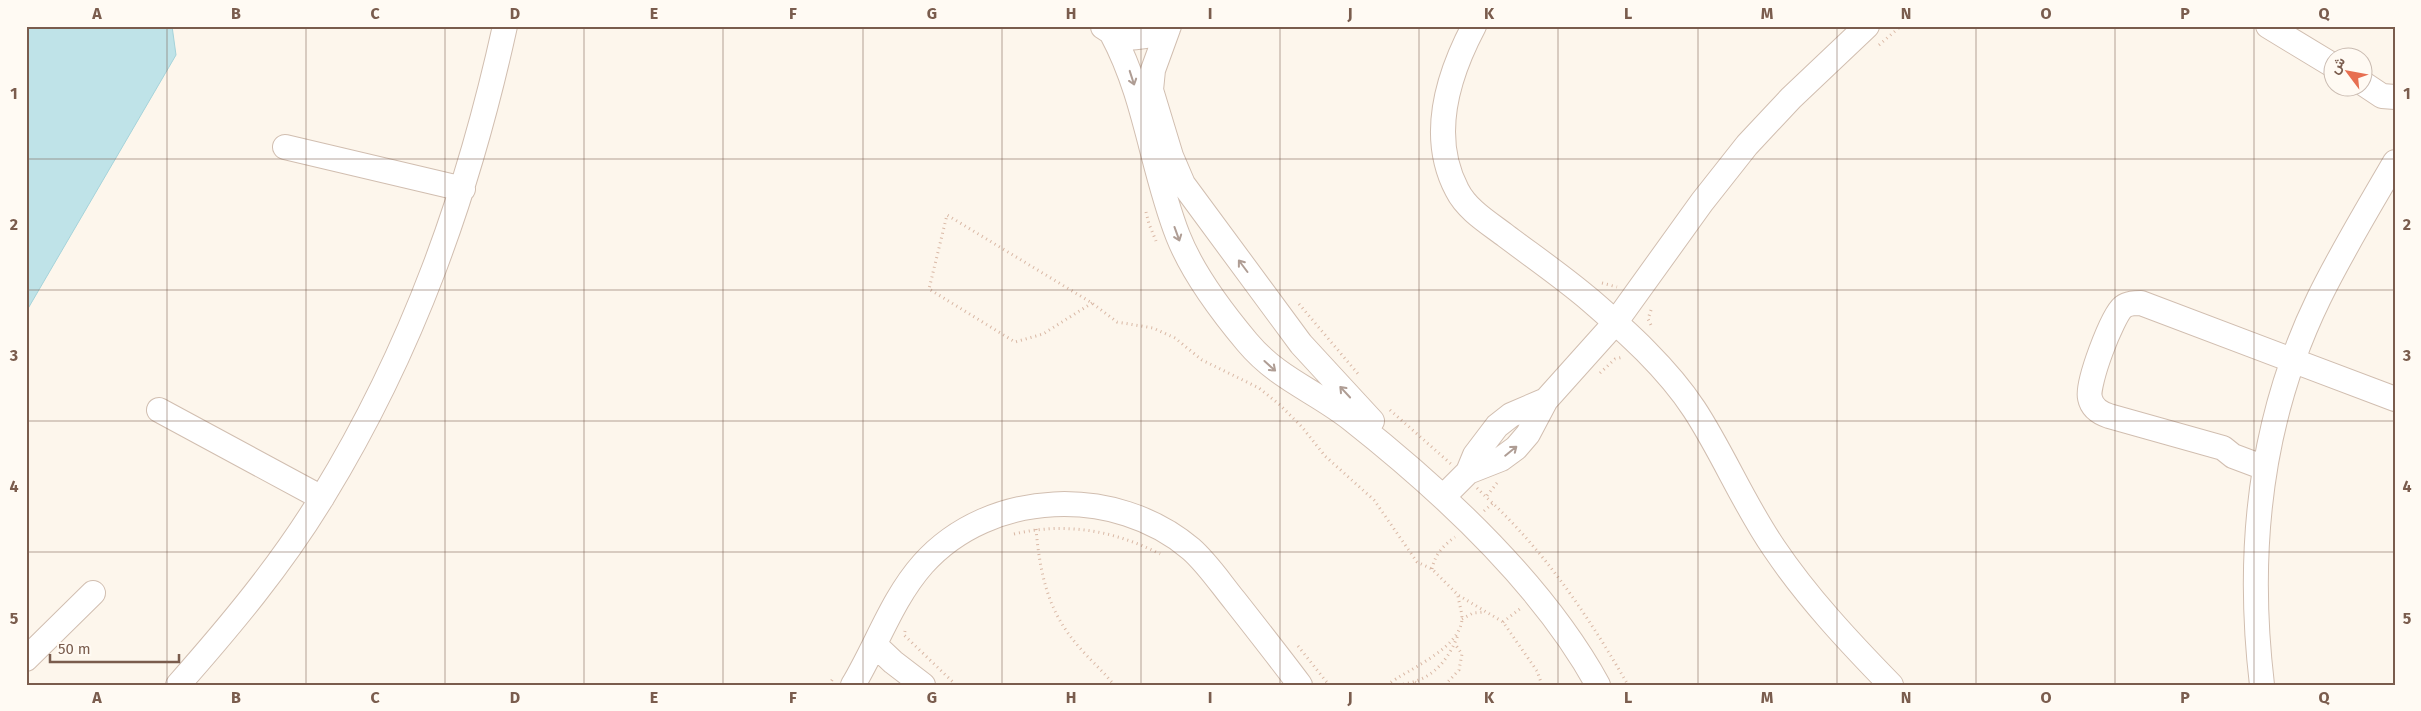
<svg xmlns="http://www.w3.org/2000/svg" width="2421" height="711" font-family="'Fira Sans',Vazirmatn,sans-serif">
	<rect width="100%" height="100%" fill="#fdf6ec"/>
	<path fill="#bfe3e8" stroke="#a5d3da" d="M26,26H172L176,55L26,312Z"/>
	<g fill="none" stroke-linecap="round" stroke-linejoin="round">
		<defs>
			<path id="minor" d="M1169,26L1153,70L1151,90L1171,156L1183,184L1301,344L1372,421
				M1474,26C1447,77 1429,137 1457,190C1467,210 1489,223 1506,236C1534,257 1563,277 1590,300C1627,332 1667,368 1694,409C1723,453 1743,503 1774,548C1807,597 1849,642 1891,685
				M2268,26L2334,66
				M1103,27C1124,43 1148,39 1169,26
				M1112,34C1146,97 1152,170 1178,236C1193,274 1221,311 1247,342C1278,379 1314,390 1351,419C1441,490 1542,583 1598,685
				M2364,84L2382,96L2395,97
				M285,147L463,189
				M159,410L322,498
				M2265,468L2233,456L2223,448L2109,416C2100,413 2092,408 2090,398C2086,385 2112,316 2123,307C2128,303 2135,303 2141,303L2395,399
				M1468,472L1501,459L1516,448L1528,434L1546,400L1615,323L1702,202L1747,145L1791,98L1867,26
				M1443,497L1468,472L1475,455L1497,426L1511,415L1546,400
				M875,645L893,662L923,685
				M26,659L93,593
				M178,685C230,626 282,564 323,496C413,349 468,194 505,26
				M853,685C877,645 892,599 923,564C990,489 1116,485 1191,549C1208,564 1221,584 1235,601C1257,629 1279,657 1300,685
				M2262,685C2246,551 2259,421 2319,298C2342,251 2369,207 2395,162"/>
		</defs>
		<use href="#minor" stroke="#d1beb0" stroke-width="26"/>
		<path stroke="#d9b8a5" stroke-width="3" stroke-dasharray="1 4" stroke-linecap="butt" d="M1879,45L1901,26
			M1146,212L1149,224L1156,241
			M1602,283L1617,287
			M1092,303L1043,334L1015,342L929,289L947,215L1092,303L1117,322L1153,328L1175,338L1202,360L1259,388L1280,405L1302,427L1325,456L1374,500L1417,562L1432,569L1458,595L1503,622L1537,671L1542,685
			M1299,304L1359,375
			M1651,310L1648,319L1652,327
			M1600,373L1615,359L1623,357
			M1390,410L1451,464
			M1497,483L1486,497C1544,550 1589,617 1628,685
			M1477,488L1486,497
			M1484,511L1493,503
			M1036,529C1040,574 1048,613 1080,648C1091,661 1103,671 1114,685
			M1014,534C1065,522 1113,530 1160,554
			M1432,569C1435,554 1443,546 1455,537
			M1462,619L1473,613L1485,612
			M1503,622L1521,608
			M905,631L904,635L956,685
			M1298,646L1329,685
			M1415,682L1421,685
			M829,685L834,677
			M1387,685C1408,669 1460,649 1462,619C1462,612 1459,603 1458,596
			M1393,685C1427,684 1446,666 1458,635
			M1445,685L1459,670L1462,654L1455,644"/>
		<use href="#minor" stroke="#fff" stroke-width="24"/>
	</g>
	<defs><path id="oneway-shaft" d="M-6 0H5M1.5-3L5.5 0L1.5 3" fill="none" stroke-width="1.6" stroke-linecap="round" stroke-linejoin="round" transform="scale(1.25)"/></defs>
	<g stroke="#af9d94">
		<use href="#oneway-shaft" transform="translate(1132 78) rotate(72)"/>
		<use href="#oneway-shaft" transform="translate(1177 234) rotate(70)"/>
		<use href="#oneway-shaft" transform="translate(1243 266) rotate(-127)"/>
		<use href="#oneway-shaft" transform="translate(1270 366) rotate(42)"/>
		<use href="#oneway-shaft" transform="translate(1345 392) rotate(-133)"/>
		<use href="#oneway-shaft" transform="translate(1511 451) rotate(-39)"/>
	</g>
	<path fill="none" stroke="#7a5c4d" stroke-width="1" stroke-opacity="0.55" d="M167,26V685M306,26V685M445,26V685M584,26V685M723,26V685M863,26V685M1002,26V685M1141,26V685M1280,26V685M1419,26V685M1558,26V685M1698,26V685M1837,26V685M1976,26V685M2115,26V685M2254,26V685M26,159H2395M26,290H2395M26,421H2395M26,552H2395"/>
	<rect width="2421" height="711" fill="none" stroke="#fffaf3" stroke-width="55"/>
	<g transform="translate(2348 72) rotate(302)"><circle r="24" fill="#fffaf3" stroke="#cabbb1"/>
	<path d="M0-4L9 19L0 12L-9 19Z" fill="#e76f51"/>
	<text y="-8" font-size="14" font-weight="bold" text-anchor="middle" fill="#7a5c4d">ش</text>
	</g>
	<path d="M50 654v8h129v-8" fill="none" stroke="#7a5c4d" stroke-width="2.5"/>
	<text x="58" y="654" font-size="15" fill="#7a5c4d" stroke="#fffaf3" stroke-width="4" paint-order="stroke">50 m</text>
	<rect x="28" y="28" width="2366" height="656" fill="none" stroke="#7a5c4d" stroke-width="2"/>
	<g font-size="16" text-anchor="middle" font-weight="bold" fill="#7a5c4d">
		<text x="97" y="19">A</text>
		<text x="236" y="19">B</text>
		<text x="375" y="19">C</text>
		<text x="515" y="19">D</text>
		<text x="654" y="19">E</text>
		<text x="793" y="19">F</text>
		<text x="932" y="19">G</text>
		<text x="1071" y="19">H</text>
		<text x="1210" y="19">I</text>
		<text x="1350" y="19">J</text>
		<text x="1489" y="19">K</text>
		<text x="1628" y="19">L</text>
		<text x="1767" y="19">M</text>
		<text x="1906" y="19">N</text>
		<text x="2046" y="19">O</text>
		<text x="2185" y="19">P</text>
		<text x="2324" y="19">Q</text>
		<text x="14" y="99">1</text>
		<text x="2407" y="99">1</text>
		<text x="14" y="230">2</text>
		<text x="2407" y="230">2</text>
		<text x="14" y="361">3</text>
		<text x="2407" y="361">3</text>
		<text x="14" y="492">4</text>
		<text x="2407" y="492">4</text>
		<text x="14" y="624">5</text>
		<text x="2407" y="624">5</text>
		<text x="97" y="703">A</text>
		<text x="236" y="703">B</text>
		<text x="375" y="703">C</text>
		<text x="515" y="703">D</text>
		<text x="654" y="703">E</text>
		<text x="793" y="703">F</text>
		<text x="932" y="703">G</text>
		<text x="1071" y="703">H</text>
		<text x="1210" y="703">I</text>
		<text x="1350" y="703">J</text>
		<text x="1489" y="703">K</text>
		<text x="1628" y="703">L</text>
		<text x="1767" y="703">M</text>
		<text x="1906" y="703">N</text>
		<text x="2046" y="703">O</text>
		<text x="2185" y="703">P</text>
		<text x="2324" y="703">Q</text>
	</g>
</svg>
